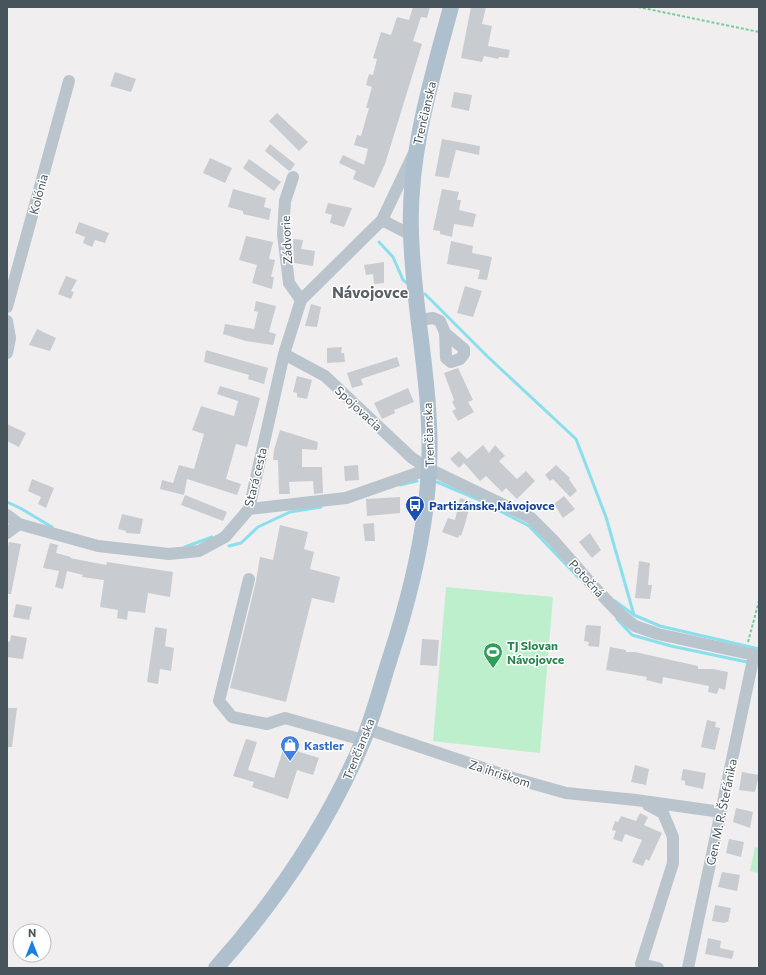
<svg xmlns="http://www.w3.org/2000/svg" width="766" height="975" font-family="Commissioner,sans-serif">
	<rect width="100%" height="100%" fill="#f1eeef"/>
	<path fill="#bdefcc" d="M446,587L553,597L540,753L433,741Z
		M755,847L759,848V873L750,871Z"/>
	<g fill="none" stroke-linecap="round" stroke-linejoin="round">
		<path stroke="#8adfec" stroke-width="3" d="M379,242L393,257L403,280L407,283
			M425,294L488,357L576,439L606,517L634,615
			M437,482L477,499L529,526L579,578
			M400,485L417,481
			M7,502L20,508L52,527
			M229,546L241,543L258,527L290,512L321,507
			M185,547L212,537
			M615,601L634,615L660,626L759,649
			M617,619L632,635L671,646L747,662"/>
	</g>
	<path fill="#c8ccd1" d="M413,7H430L427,18L421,17L413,41L422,44L385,164L374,188L353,179L356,171L339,163L343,155L364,165L368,149L354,145L357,135L361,136L369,108H366L372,87L366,85L369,74L373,75L377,59L373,58L381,32L391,35L397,17L409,20Z
		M471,7H486L482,24L492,26L488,46L510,50L508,58L499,57L498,59L484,56L482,62L461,58Z
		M115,72L136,79L131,92L110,86Z
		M454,92L472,95L469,111L451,107Z
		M277,113L308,142L299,151L269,121Z
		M442,139L480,146L479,155L456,150L449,178L435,176Z
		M270,144L295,164L291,170L289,171L265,151Z
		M210,158L232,168L225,183L203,173Z
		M249,159L281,182L274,191L243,168Z
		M233,189L266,198L264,207L271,209L269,220L243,214V211L228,207Z
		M442,189L459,192L457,200H461L459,210L476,214L473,227L454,224L452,237L440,234V231L433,230Z
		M328,203L352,208L344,227L330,223L332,215L325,213Z
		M79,222L109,233L105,243L95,240L92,247L83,243L85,237L75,233Z
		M246,236L273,242L269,259L275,260L271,277H274L272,289L252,283L257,265L239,260Z
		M293,239L303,240L301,249L315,251L313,266L294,263Z
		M451,241L473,246L472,253L492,257L487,280L478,279L480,270L447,264Z
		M384,262V283L374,284L373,274L366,275L364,265Z
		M66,276L77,280L71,291L74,292L71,299L58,294Z
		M465,286L482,291L473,317L457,313Z
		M256,301L276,306L269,332L276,334L273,345L246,341L223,334L225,324L254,329L258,312L254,311Z
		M311,304L321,307L317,327L305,326Z
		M37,329L56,338L50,351L29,345Z
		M342,347L341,353H344L345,362L327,363V348Z
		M206,350L268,368L264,384L248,379L249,375L204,362Z
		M397,357L400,366L361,379L363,385L352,388L347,373Z
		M458,368L473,400L468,402L474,412L458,421L452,411L456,409L452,402L454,400L444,373Z
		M297,376L312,380L307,399L297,397V393L293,392Z
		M220,386L260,398L247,447L236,444L226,479L241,484L237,495L187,479L184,495L160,489L162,480L173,483L179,465L194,469L204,434L192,430L201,406L234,416L238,401L217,394Z
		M408,388L414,402L394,410L395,413L382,419L374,403Z
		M7,424L26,433L19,447L7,441Z
		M280,430L318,442L317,450L302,449V467H322L323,493L314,494L313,481L289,482L290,494H279L278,460H273L274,450Z
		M483,445L489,453L495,445L505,456L499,461L517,479L526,471L535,481L517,499L506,488L502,492L486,476L480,481L464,463L459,468L450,459L459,451L467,459Z
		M358,465L359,480L345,481L344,466Z
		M556,465L570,478L569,479L577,491L570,497L553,479L550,481L545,475Z
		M32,479L54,488L46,508L38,504L41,497L28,491Z
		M185,495L227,512L223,521L181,505Z
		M564,496L575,509L563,518L554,504Z
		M400,497V513L367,516L366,499Z
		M460,498L471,501L465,524L461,536L459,535L458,538L442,532L448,518L455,520Z
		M122,514L143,519L140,534L126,533V531L118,529Z
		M374,523L375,541H365L363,524Z
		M280,525L308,532L304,549L314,552L310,569L340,577L334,603L312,598L286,702L230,688L256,581L260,557L273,560Z
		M590,533L601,550L592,558L579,542Z
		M9,542L21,544L11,594H7V550Z
		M50,543L58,545L56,553L71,557L70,558L106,565L107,562L173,572L170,597L148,593L145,613L128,611L127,620L117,618L118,610L100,607L104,580L82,577L83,575L67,571L63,589L55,587L59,571L43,568Z
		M639,561L650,563L648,585H652L650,599L635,598Z
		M16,604L32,607L29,620L13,617Z
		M586,625L601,626L599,647L588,646L589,642L584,641Z
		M155,627L167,629L165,646L174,648L171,671L160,669L158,684L147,682Z
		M11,635L27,638L23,659L7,657V641L10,642Z
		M422,639L439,640L437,666L420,665Z
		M610,647L626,650V652H635L698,666V669H713L728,672L725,690L719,688L717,694L708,692L709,686L663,677L662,684L646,680L647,677L606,670Z
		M7,708H17L12,747H7Z
		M707,720L716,722L715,727L720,728L715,750L701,747Z
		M246,739L257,742L248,770L274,778L284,747L319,758L313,775L297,770L288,799L252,787L254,782L233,776Z
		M635,765L649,769L646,785L631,782Z
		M683,769L706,773L703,789L685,785V781L681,780Z
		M742,772L759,775L755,792L739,790Z
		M736,808L753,812L750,828L733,822Z
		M640,813L648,817L644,825L662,833L649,861L646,859L643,866L632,862L642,840L625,834L622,842L613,839L616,831L612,830L615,821L618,822L621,816L636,821Z
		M729,839L744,842L741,857L726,853Z
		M722,872L740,875L737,891L718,887Z
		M715,905L731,908L728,922H726L725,923L712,921Z
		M708,938L721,941L720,948L734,951L732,959L705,954Z"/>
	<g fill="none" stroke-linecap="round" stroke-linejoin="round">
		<path stroke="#75cd9a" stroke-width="2" stroke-dasharray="3 2" stroke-linecap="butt" d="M81,7H87
			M638,7L759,32
			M748,642L759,601"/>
		<path stroke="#bac4cc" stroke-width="12" d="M293,177L285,201L283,234L289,283L301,300
			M411,235L382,220L413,155
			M7,307L69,81
			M419,320L433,318L440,321L445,333L446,358L451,362L460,359L464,354V349L445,333
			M7,321L10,338L7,353
			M284,354L325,376L412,458L429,469L531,518L554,541L595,588L621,615L635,626L658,634L759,656
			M249,509L346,498L429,469
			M7,515L19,524L98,546L169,554L199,551L225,537L249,509L284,354L301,300L382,220
			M7,533L19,524
			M249,579L219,701L232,717L267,724L285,718L363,740
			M367,729L513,778L566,793L636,800L721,812
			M648,805L663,813L673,837V863L641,964L658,968
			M688,968L754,655"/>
		<path stroke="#aec0cd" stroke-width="16" d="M216,968C276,901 328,824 363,741C374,714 381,686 390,658C410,597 426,532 429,468C433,389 413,311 411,233C408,156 431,81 451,7"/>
	</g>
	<defs>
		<symbol id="bus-pin" viewBox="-11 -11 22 30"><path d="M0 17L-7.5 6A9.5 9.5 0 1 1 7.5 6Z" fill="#1a4fb4" stroke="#fff"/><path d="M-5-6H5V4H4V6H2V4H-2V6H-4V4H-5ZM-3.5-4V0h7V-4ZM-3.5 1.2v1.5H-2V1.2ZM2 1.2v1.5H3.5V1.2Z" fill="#fff"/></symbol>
		<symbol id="stadium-pin" viewBox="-11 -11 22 30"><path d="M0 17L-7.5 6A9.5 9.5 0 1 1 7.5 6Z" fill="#2e9e5b" stroke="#fff"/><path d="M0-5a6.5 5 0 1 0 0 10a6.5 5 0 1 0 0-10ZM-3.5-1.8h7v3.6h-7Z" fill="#fff"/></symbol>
		<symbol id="shop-pin" viewBox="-11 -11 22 30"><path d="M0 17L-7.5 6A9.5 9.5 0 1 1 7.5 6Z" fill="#3f7fe0" stroke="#fff"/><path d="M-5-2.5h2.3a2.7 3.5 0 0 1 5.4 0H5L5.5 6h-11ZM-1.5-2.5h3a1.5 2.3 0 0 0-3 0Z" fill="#fff"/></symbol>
	</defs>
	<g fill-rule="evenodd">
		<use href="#bus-pin" x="404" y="494" width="22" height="30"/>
		<use href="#stadium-pin" x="482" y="641" width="22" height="30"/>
		<use href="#shop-pin" x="279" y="734" width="22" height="30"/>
	</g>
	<g text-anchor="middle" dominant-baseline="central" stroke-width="3" stroke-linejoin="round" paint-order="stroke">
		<g font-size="12" fill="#47545c" stroke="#fff">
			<text transform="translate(424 113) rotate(-77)">Trenčianska</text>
			<text transform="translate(38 194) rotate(-75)">Kolónia</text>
			<text transform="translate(286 240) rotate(-93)">Zádvorie</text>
			<text transform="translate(359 408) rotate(43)">Spojovacia</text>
			<text transform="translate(428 435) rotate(-92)">Trenčianska</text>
			<text transform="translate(255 477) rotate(-76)">Stará cesta</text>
			<text transform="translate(587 578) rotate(48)">Potočná</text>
			<text transform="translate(358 749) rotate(-68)">Trenčianska</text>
			<text transform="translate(500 773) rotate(18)">Za ihriskom</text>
			<text transform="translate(721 812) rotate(-78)">Gen. M. R. Štefánika</text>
		</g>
		<g font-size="12" font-weight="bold" fill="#164399" stroke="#fff" text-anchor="start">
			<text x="429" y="505">Partizánske,Návojovce</text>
		</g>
		<g font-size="12" font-weight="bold" fill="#27864d" stroke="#fff" text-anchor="start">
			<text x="507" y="645">TJ Slovan<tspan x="507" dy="14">Návojovce</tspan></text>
		</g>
		<g font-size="12" font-weight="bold" fill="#366cbe" stroke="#fff" text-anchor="start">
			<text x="304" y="745">Kastler</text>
		</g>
		<g font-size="16" font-weight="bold" fill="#5b6064" stroke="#fff">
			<text x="370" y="291">Návojovce</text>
		</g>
	</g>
	<rect width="766" height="975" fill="none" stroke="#47545c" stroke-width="16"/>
	<g transform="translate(32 943)"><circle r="19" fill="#ffffff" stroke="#b5bbbe"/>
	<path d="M0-3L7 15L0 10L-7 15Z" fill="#1980e0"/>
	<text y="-6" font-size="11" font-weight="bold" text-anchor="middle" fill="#47545c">N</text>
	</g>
</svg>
